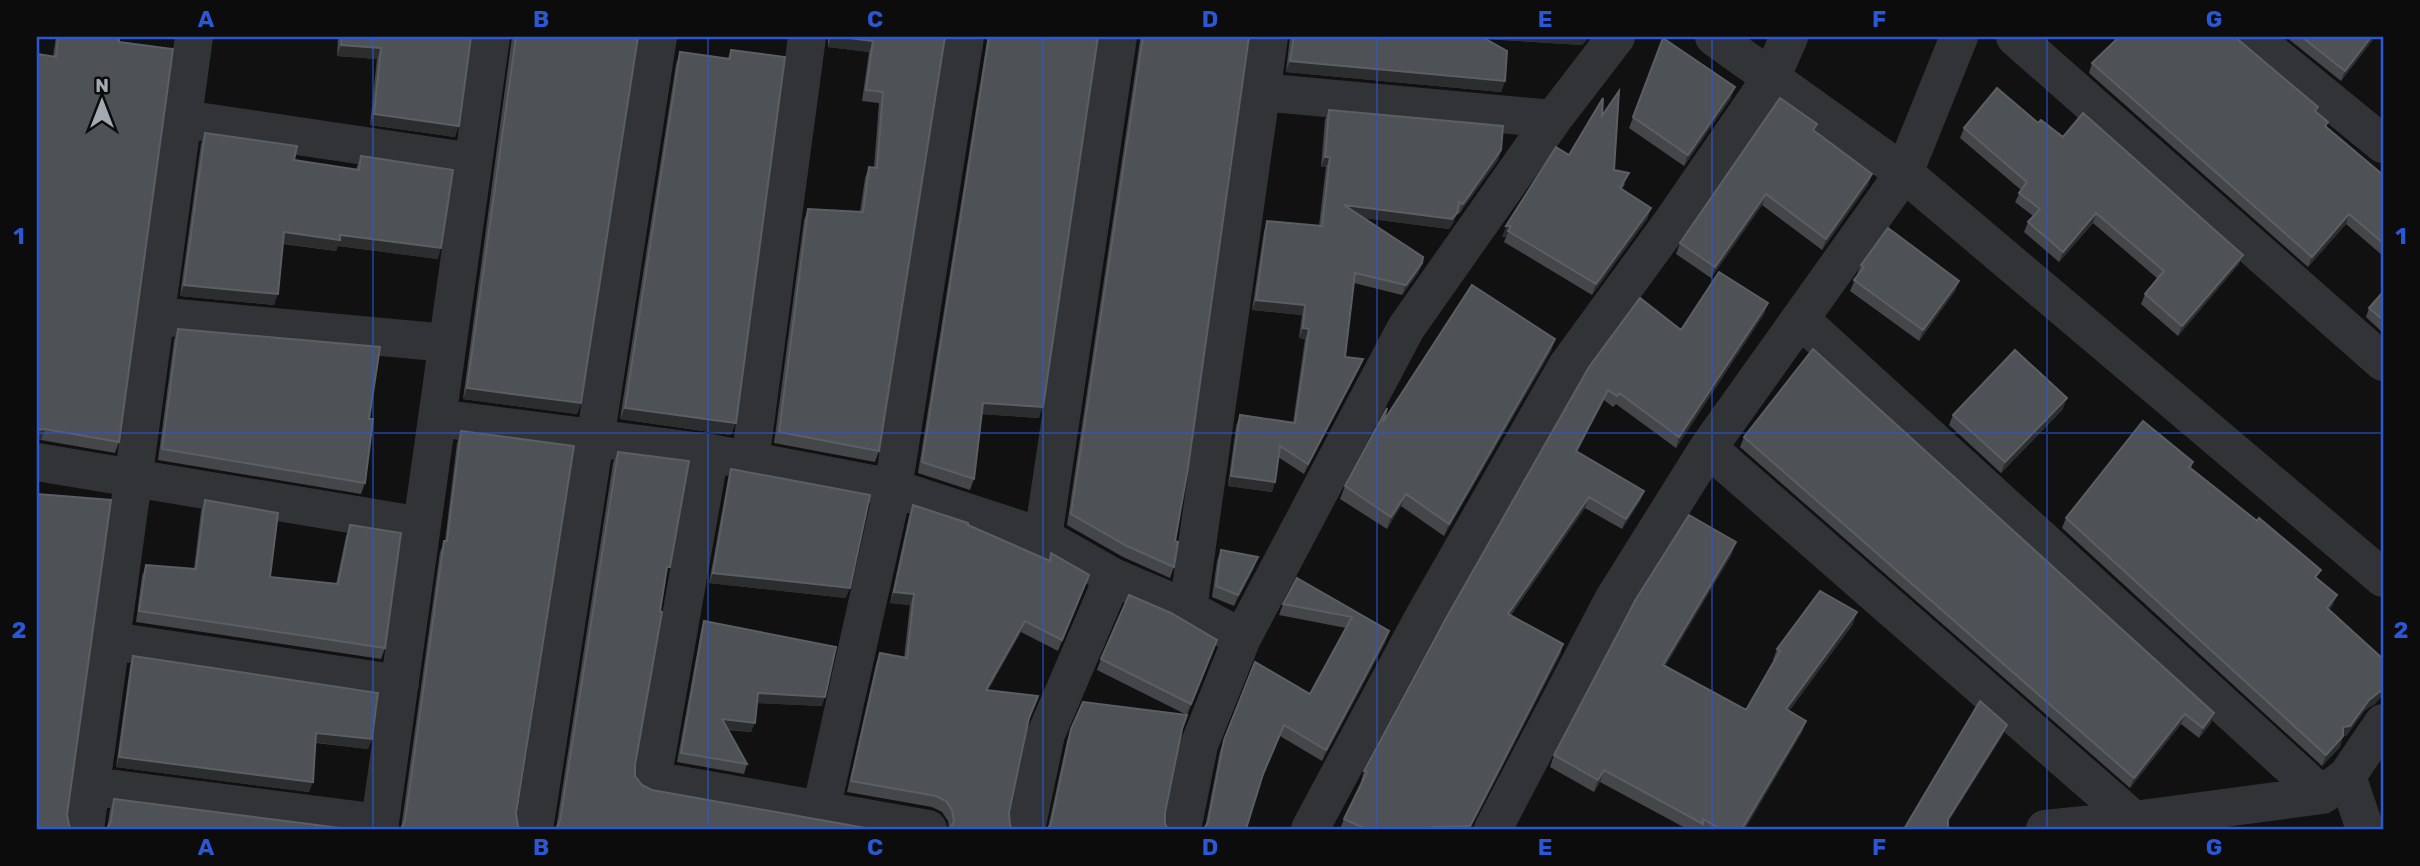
<svg xmlns="http://www.w3.org/2000/svg" width="2420" height="866" font-family="Rubik,sans-serif">
	<rect width="100%" height="100%" fill="#111112"/>
	<g fill="none" stroke-linecap="round" stroke-linejoin="round">
		<path stroke="#323337" stroke-width="38" d="M1714,37L1904,173L2383,578
			M2015,37L2383,362
			M2252,37L2383,144
			M1261,92L1553,119
			M183,119L473,162
			M156,316L447,343
			M1800,319L2322,795
			M437,418L710,453L893,488L1043,537L1113,577L1188,609L1242,638
			M1708,448L2134,820
			M710,453L652,780L928,829
			M750,461L807,37
			M37,462L422,526
			M1043,537L1118,37
			M1188,609L1269,37
			M112,641L400,684
			M2347,776L2365,829
			M92,786L380,823
			M821,810L893,488L965,37
			M85,829L194,37
			M379,829L491,37
			M534,829L658,37
			M1026,829L1046,734L1113,577
			M1182,829L1199,745L1242,638L1406,328L1553,119L1616,37
			M1310,829L1422,620L1567,366L1672,222L1771,78L1789,37
			M1493,829L1613,600L1708,448L1904,173L1959,37
			M2045,829L2134,820L2322,795L2347,776L2383,723"/>
	</g>
	<path fill="#44464a" d="M56,37L119,42V442L115,453L41,440L53,56Z
		M338,37H471L455,137L370,125L377,59L337,56Z
		M512,37H638L581,403L577,414L463,399Z
		M828,37H945L879,451L875,462L774,443L804,220L808,209L860,212L865,178L869,167L874,168L879,103L862,101L869,52L828,47Z
		M986,37H1098L1039,418L982,414L974,479L970,490L918,473L987,40Z
		M1139,37H1249L1175,541L1174,567L1170,578L1123,557L1067,525L1140,40Z
		M1290,37H1589L1582,45L1485,39L1505,81L1501,92L1286,72Z
		M2286,37H2375L2341,81Z
		M1663,38L1731,98L1684,166L1629,128Z
		M731,50V435L620,419L676,64L680,52L728,58Z
		M2092,63L2318,107L2316,112L2328,122L2326,127L2383,175V256L2346,224L2308,267L2089,73Z
		M1329,110L1501,150L1498,160L1459,214L1457,213L1453,223L1449,229L1364,218L1422,263L1418,273L1402,295L1354,283L1345,357L1363,359L1359,369L1304,474L1278,457L1272,492L1228,486L1236,426L1240,415L1293,423L1305,339L1299,338L1302,315L1252,310L1264,231L1267,221L1319,226L1326,167H1321L1325,120Z
		M1602,116L1614,170L1625,184L1622,189L1651,208L1647,219L1592,295L1504,242L1506,237H1502Z
		M2038,123L2063,137L2243,255L2239,264L2178,336L2141,304L2145,294L2158,279L2093,223L2059,262L2024,232L2028,222L2033,216L2015,202L2021,190L1960,138L1964,128Z
		M1814,131L1872,174L1868,185L1822,250L1762,205L1711,278L1676,254L1680,243Z
		M205,133L294,160L356,169L361,156L438,259L338,246L336,251L283,244L274,305L180,296L201,144Z
		M1861,265L1959,281L1955,291L1919,341L1850,291Z
		M2383,292V333L2366,317L2369,308Z
		M1768,303L1764,314L1676,448L1616,404L1613,407L1604,400L1577,452L1644,491L1640,501L1622,529L1585,508L1511,615L1563,644L1560,655L1470,829H1340L1344,819L1362,782L1361,781L1364,771L1589,367L1681,330Z
		M178,329L369,419L365,483L361,494L158,460L174,340Z
		M1555,339L1551,351L1444,536L1401,506L1387,529L1340,499L1345,486L1383,422Z
		M2063,409L2001,473L1949,425L1953,415Z
		M461,431L518,826L401,829L440,552L445,541L457,443Z
		M1744,437L2211,723L2199,738L2181,724L2130,788L1740,447Z
		M618,452L666,578L635,765V776L642,785L652,790L556,829L613,463Z
		M2193,462L2191,468L2318,579L2333,605L2329,610L2376,703L2365,710L2346,736H2343L2340,747L2322,766L2062,528L2066,518Z
		M731,469L846,598L709,583L728,479Z
		M205,500L270,577L336,584L346,536L350,525L385,648L381,659L136,622L142,576L146,565L194,569L201,511Z
		M913,505L968,525L1049,561L1051,553L1089,575L1058,651L1021,632L988,690L1028,721L1009,813L1010,825L949,829L948,821L942,812L932,807L847,792L876,664L880,653L904,658L910,605L890,603L909,516Z
		M1221,550L1254,568L1234,606L1212,597L1217,561Z
		M1732,554L1665,666L1746,710L1774,662L1773,660L1777,649L1853,624L1789,711L1806,721L1802,732L1745,829H1687L1600,782L1594,792L1550,767L1554,755Z
		M1297,578L1389,631L1385,643L1322,761L1280,736L1262,779L1205,828L1220,751L1255,662L1310,694L1346,628L1279,615L1283,604Z
		M704,621L822,706L757,703L751,732L728,730L747,764L744,774L677,762L701,631Z
		M1217,640L1187,715L1097,670L1101,659Z
		M133,656L372,739L368,749L316,743L309,792L116,767L130,666Z
		M1071,729L1181,730L1165,813V824L1048,828L1067,741Z
		M114,799L348,829H107L110,810Z"/>
	<path fill="#2b2d2f" d="M831,37H841L873,41L869,52L828,47Z
		M1459,37H1589L1582,45Z
		M2371,37H2375L2341,81L2345,71Z
		M341,45L381,48L377,59L337,56Z
		M1290,61L1505,81L1501,92L1286,72Z
		M1735,87L1731,98L1684,166L1688,155Z
		M374,114L459,126L455,137L370,125Z
		M1501,150L1498,160L1459,214L1463,204Z
		M1325,157H1330L1326,167H1321Z
		M1872,174L1868,185L1822,250L1826,239Z
		M1766,194L1762,205L1711,278L1715,267Z
		M1344,205L1457,213L1453,223L1449,229L1340,215Z
		M1651,208L1647,219L1592,295L1596,284Z
		M2096,213L2093,223L2059,262L2063,252Z
		M2349,214L2346,224L2308,267L2312,257Z
		M1506,226H1511L1506,237H1502Z
		M284,232L340,235L441,248L438,259L338,246L336,251L280,243Z
		M2243,255L2239,264L2178,336L2182,326Z
		M1422,263L1418,273L1402,295L1406,285Z
		M1959,281L1955,291L1919,341L1923,330Z
		M184,285L278,294L274,305L180,296Z
		M1256,300L1305,305L1302,315L1252,310Z
		M1768,303L1764,314L1676,448L1679,437Z
		M1303,328L1309,329L1305,339L1299,338Z
		M1555,339L1551,351L1444,536L1449,524Z
		M1363,359L1359,369L1304,474L1308,464Z
		M467,388L581,403L577,414L463,399Z
		M1608,390L1604,400L1572,461L1576,451Z
		M2067,398L2063,409L2001,473L2005,462Z
		M983,403L1043,407L1039,418L979,414Z
		M625,408L736,423L731,435L620,419Z
		M45,429L41,440L37,441V430Z
		M1231,476L1275,482L1272,492L1228,486Z
		M1644,491L1640,501L1622,529L1626,519Z
		M1406,494L1401,506L1387,529L1391,517Z
		M1589,497L1585,508L1504,624L1508,614Z
		M1736,542L1732,554L1659,677L1663,665Z
		M1258,557L1254,568L1234,606L1238,595Z
		M713,573L850,588L846,598L709,583Z
		M894,592L914,594L910,605L890,603Z
		M2337,595L2333,605L2323,618L2327,608Z
		M1857,612L1853,624L1782,720L1786,709Z
		M1025,621L1021,632L982,701L986,690Z
		M1389,631L1385,643L1322,761L1326,750Z
		M1563,644L1560,655L1470,829H1430Z
		M2383,689V695L2376,703L2365,710L2346,736L2339,737L2343,727L2369,700Z
		M758,693L825,697L822,706L754,703Z
		M2214,713L2211,723L2199,738L2203,728Z
		M2185,714L2181,724L2130,788L2134,778Z
		M722,719L755,723L751,732L718,728Z
		M1806,721L1802,732L1745,829H1742Z
		M2007,725L2003,735L1944,829L1948,819Z
		M316,733L372,739L368,749L313,742Z
		M2343,736L2340,747L2322,766L2326,755Z
		M119,757L313,782L309,792L116,767Z
		M1604,770L1600,782L1594,792L1598,780Z"/>
	<path fill="#4e5155" stroke="#5b5f64" stroke-width="2" d="M58,37H119V42L173,49L119,442L45,429L37,430V54L56,57Z
		M342,37H471L459,126L374,114L381,48L341,45Z
		M516,37H638L581,403L467,388Z
		M841,37H945L879,451L779,432L808,209L863,212L869,167L877,168L883,92L866,90L873,41Z
		M989,37H1098L1043,407L983,403L974,479L922,462Z
		M1143,37H1249L1188,468L1175,541L1178,542L1174,567L1127,546L1071,514Z
		M1294,37H1482L1507,51L1505,81L1290,61Z
		M2119,37H2235L2318,107L2315,111L2328,122L2325,126L2383,175V243L2349,214L2312,257L2092,63Z
		M2302,37H2371L2345,71Z
		M1663,38L1735,87L1688,155L1633,117Z
		M731,50L785,57L736,423L625,408L680,52L730,59Z
		M1997,88L2038,123L2041,120L2063,137L2083,113L2243,255L2182,326L2145,294L2164,271L2096,213L2063,252L2028,222L2040,209L2019,193L2027,182L1964,128Z
		M1619,91L1614,170L1629,173L1620,188L1651,208L1596,284L1508,231L1511,226H1506L1556,147L1569,155L1603,98L1602,116Z
		M1780,98L1817,124L1813,130L1872,174L1826,239L1766,194L1715,267L1680,243Z
		M1329,110L1503,126L1501,150L1463,204L1459,202L1457,213L1452,219L1344,205L1423,257L1422,263L1406,285L1355,273L1345,357L1363,359L1308,464L1280,446L1275,482L1231,476L1240,415L1295,423L1309,329L1303,328L1305,305L1256,300L1267,221L1322,226L1330,157H1325Z
		M205,133L297,146L294,160L359,170L361,156L453,170L441,248L340,235V240L284,232L278,294L184,285Z
		M1888,228L1959,281L1923,330L1854,280L1864,267L1861,265Z
		M1719,272L1768,303L1679,437L1619,393L1617,396L1608,390L1576,451L1644,491L1626,519L1589,497L1508,614L1563,644L1470,826L1431,827V829H1366L1344,819L1367,772L1364,771L1445,620L1589,367L1640,298L1681,330Z
		M1472,285L1555,339L1449,524L1406,494L1391,517L1345,486L1387,408L1383,422Z
		M2383,292V320L2369,308Z
		M178,329L380,347L369,419H373L365,483L162,449Z
		M1813,349L2214,713L2203,728L2185,714L2134,778L1744,437Z
		M2015,350L2067,398L2005,462L1953,415Z
		M2143,421L2193,462L2189,467L2257,521L2259,518L2321,570L2315,577L2337,595L2327,608L2383,659V689L2369,700L2350,726L2343,727V736L2326,755L2066,518Z
		M461,431L574,446L516,814L518,826L520,829H401L405,821L444,541H447Z
		M618,452L689,461L670,567H667L660,611L662,612L635,765V776L642,785L652,790L871,829H556L560,821Z
		M731,469L870,495L850,588L713,573Z
		M37,494L111,500L67,815L69,825L71,829H37Z
		M205,500L278,513L270,577L338,584L350,525L401,533L385,648L139,611L146,565L196,569Z
		M913,505L968,523V525L1050,561L1051,553L1089,575L1062,640L1025,621L986,690L1038,696L1029,718L1009,813L1010,825L1012,829H950L954,821L952,810L946,801L936,796L851,781L880,653L907,658L914,594L894,592Z
		M1689,515L1736,542L1663,665L1746,710L1780,651L1777,649L1820,591L1857,612L1786,709L1806,721L1742,829H1720L1703,819V824L1604,770L1598,780L1554,755L1636,599Z
		M1221,550L1258,557L1238,595L1216,586Z
		M1297,578L1389,631L1326,750L1284,725L1263,774L1246,829H1204L1208,822L1224,740L1255,662L1310,694L1352,617L1283,604Z
		M1129,595L1171,613L1217,640L1191,704L1101,659Z
		M704,621L836,647L825,697L758,693L755,723L722,719L747,764L681,753Z
		M133,656L378,693L372,739L316,733L313,782L119,757Z
		M1980,701L2007,725L1948,819V829H1904Z
		M1083,702L1187,715L1182,729L1165,813V824L1168,829H1048L1051,823L1071,729Z
		M114,799L348,829H107L111,821Z"/>
	<path fill="none" stroke="#2a57d4" stroke-width="2" stroke-opacity="0.55" d="M373,37V829M708,37V829M1043,37V829M1377,37V829M1712,37V829M2047,37V829M37,433H2383"/>
	<rect width="2420" height="866" fill="none" stroke="#0c0c0d" stroke-width="77"/>
	<g transform="translate(102 102)" stroke="#0c0c0d" stroke-width="5" paint-order="stroke">
	<path d="M0-5L12 26L0 18L-12 26Z" fill="#a2a9b3"/>
	<text y="-10" font-size="19" font-weight="bold" text-anchor="middle" fill="#a2a9b3">N</text>
	</g>
	<rect x="38" y="38" width="2344" height="790" fill="none" stroke="#2a57d4" stroke-width="2.5"/>
	<g font-size="23" text-anchor="middle" font-weight="bold" fill="#2a57d4">
		<text x="206" y="27">A</text>
		<text x="541" y="27">B</text>
		<text x="875" y="27">C</text>
		<text x="1210" y="27">D</text>
		<text x="1545" y="27">E</text>
		<text x="1879" y="27">F</text>
		<text x="2214" y="27">G</text>
		<text x="19" y="244">1</text>
		<text x="2401" y="244">1</text>
		<text x="19" y="638">2</text>
		<text x="2401" y="638">2</text>
		<text x="206" y="855">A</text>
		<text x="541" y="855">B</text>
		<text x="875" y="855">C</text>
		<text x="1210" y="855">D</text>
		<text x="1545" y="855">E</text>
		<text x="1879" y="855">F</text>
		<text x="2214" y="855">G</text>
	</g>
</svg>
